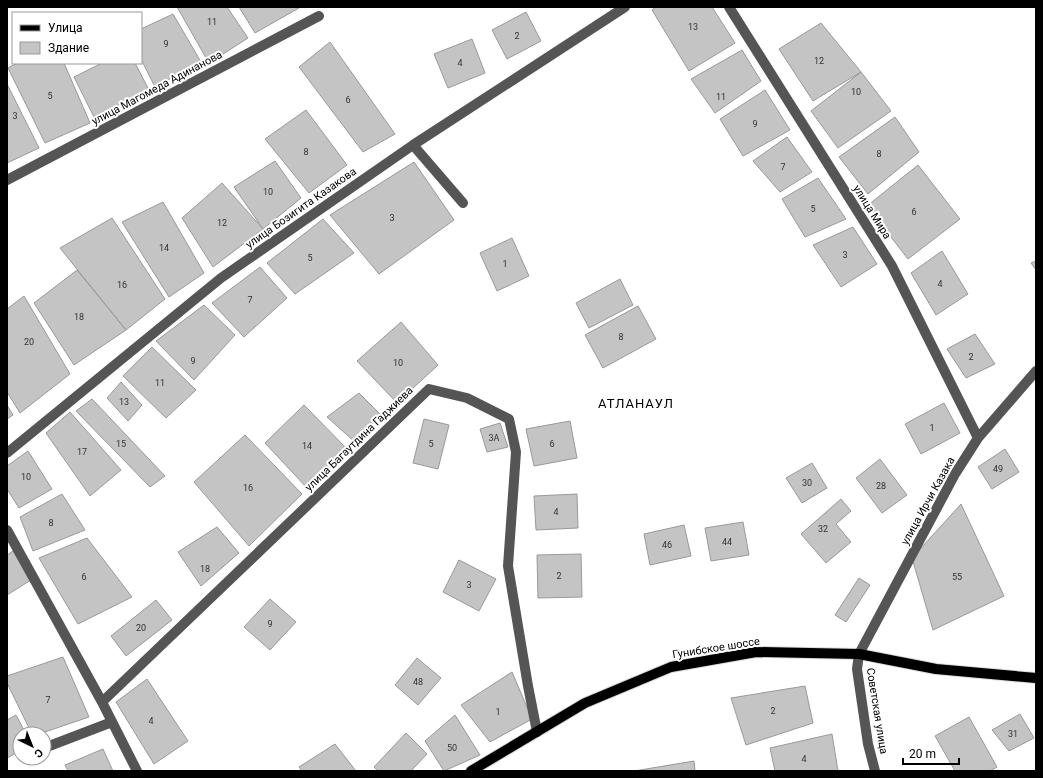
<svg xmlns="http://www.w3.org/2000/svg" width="1043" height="778" font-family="Roboto,sans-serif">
	<rect width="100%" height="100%" fill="#fff"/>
	<path fill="#c4c4c4" stroke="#999" d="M177,7H227L248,38L209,63Z
		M239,7H299V8L255,33Z
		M656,7H712L735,43L689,71L652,10Z
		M526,12L541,41L507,59L492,30Z
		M173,14L201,62L155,87L141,59V29Z
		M821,23L861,72L813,101L779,49Z
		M472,39L485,73L448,88L434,54Z
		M330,42L395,134L363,152L299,67Z
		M742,50L761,81L715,113L691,79Z
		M17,63H64L90,123L45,143L8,68Z
		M102,63H135L149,90L94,117L74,77Z
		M861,72L891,111L838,148L811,111Z
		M7,84L39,148L7,163Z
		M765,90L790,130L743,156L720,119Z
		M306,110L347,165L309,193L265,139Z
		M895,117L919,152L868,194L839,157Z
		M787,137L812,172L780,192L753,161Z
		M275,161L301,198L263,229L234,187Z
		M414,162L454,220L379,274L330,215Z
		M918,165L960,219L908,259L867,206Z
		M818,178L846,219L805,237L782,199Z
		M222,183L263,229L213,267L182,218Z
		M163,202L204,273L169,297L122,222Z
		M112,218L165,299L126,330L60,248Z
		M323,219L354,253L295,294L267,263Z
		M853,227L877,264L841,287L813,245Z
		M512,238L529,276L497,291L480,253Z
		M942,251L968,294L936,315L911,273Z
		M1036,261V270L1031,263Z
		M260,267L287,298L244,337L212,303Z
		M77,270L126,330L74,365L34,303Z
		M620,279L633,305L589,328L576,303Z
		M24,296L70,374L20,413L7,392V309Z
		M204,305L235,335L194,380L156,341Z
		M638,306L656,339L603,368L585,335Z
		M401,322L438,365L397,403L357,361Z
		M975,334L995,364L966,378L947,349Z
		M152,347L196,390L166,418L123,376Z
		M121,382L142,405L128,421L107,398Z
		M359,393L381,415L356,443L327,417Z
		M92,399L165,476L150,487L76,411Z
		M944,403L960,433L921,454L905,424Z
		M7,405L13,415L7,419Z
		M304,405L348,450L308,489L265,443Z
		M70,412L121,470L90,496L46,433Z
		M424,419L449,425L438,469L413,463Z
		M570,421L577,458L534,466L526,429Z
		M500,423L508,447L487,452L480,429Z
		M245,435L302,494L249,546L194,482Z
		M1005,449L1019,472L992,489L978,467Z
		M28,451L52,489L19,508L7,489V466Z
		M880,459L907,495L882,513L856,478Z
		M812,463L827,488L802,503L786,478Z
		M62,494L85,530L33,551L20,517Z
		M577,494L578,528L536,530L534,496Z
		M841,499L851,511L836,524L851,542L826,563L801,534Z
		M961,504L1004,596L933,630L912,558Z
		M743,522L749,555L711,561L705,528Z
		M684,525L691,556L650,565L644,534Z
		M217,527L239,553L201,586L178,552Z
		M87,538L132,597L78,624L39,558Z
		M13,551L31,580L7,595V555Z
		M581,554L582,597L538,598L537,555Z
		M459,560L496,579L479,611L443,592Z
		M859,578L870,585L846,622L835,615Z
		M270,599L296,622L270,650L244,627Z
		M156,600L172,620L126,656L111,636Z
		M63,657L89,717L39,734H32L7,683V676Z
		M417,658L441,678L418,705L395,685Z
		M512,672L532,719L490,742L461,705Z
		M147,679L188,741L154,764L116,702Z
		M805,686L813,723L746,745L731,698Z
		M1020,714L1034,738L1009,751L992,730Z
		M16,715L26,734H20V751L7,758V720Z
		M455,715L480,755L444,771L425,741Z
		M969,717L997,767L990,771H955L935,736Z
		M406,733L427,754L411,771H378L374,767Z
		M832,734L838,771H775L770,748Z
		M335,744L356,771H302L299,767Z
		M103,749L113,771H68L65,765Z
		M694,761L695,771H634Z"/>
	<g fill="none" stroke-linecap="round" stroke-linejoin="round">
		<defs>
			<path id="major" d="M471,771L585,703L671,667L756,652L859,654L936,669L1036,678"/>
		</defs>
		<use href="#major" stroke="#dbdbdb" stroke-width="12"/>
		<path stroke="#555" stroke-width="10" d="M729,7L892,266L978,438
			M413,145L463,203
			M7,180L319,16
			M7,453L221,278L413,145L625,7
			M7,530L102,702L137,771
			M102,702L429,389L467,398L509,419L516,452L508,566L528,686L537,732
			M44,748L112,722
			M875,771L868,744L857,669L859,654L955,474L978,438L1036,371"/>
		<use href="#major" stroke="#000" stroke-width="10"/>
	</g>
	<g text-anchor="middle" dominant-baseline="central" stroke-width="4" stroke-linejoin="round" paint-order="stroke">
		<g font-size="9" fill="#313131">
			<text x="212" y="22">11</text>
			<text x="693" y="27">13</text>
			<text x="517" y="36">2</text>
			<text x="166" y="44">9</text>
			<text x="819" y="61">12</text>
			<text x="460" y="63">4</text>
			<text x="856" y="92">10</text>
			<text x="50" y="96">5</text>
			<text x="721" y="97">11</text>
			<text x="348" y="100">6</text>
			<text x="15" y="116">3</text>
			<text x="755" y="124">9</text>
			<text x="306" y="152">8</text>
			<text x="879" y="154">8</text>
			<text x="783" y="167">7</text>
			<text x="268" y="192">10</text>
			<text x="813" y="209">5</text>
			<text x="914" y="212">6</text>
			<text x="392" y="218">3</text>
			<text x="222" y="223">12</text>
			<text x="164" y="248">14</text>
			<text x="845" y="255">3</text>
			<text x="310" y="258">5</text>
			<text x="505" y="264">1</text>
			<text x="940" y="284">4</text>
			<text x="122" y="285">16</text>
			<text x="250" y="300">7</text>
			<text x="79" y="317">18</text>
			<text x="621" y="337">8</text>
			<text x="29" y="342">20</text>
			<text x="971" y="357">2</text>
			<text x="193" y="361">9</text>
			<text x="398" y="363">10</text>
			<text x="160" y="383">11</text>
			<text x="124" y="402">13</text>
			<text x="932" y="428">1</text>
			<text x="494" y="438">3А</text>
			<text x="121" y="444">15</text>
			<text x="431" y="444">5</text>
			<text x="552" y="444">6</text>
			<text x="307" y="446">14</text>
			<text x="82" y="452">17</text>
			<text x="998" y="469">49</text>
			<text x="26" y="477">10</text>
			<text x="807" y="483">30</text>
			<text x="881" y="486">28</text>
			<text x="248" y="488">16</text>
			<text x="556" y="512">4</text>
			<text x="51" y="523">8</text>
			<text x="823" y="529">32</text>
			<text x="727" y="542">44</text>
			<text x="667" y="545">46</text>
			<text x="205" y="569">18</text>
			<text x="559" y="576">2</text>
			<text x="84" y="577">6</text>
			<text x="957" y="577">55</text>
			<text x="469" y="585">3</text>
			<text x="270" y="624">9</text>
			<text x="141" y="628">20</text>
			<text x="418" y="682">48</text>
			<text x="48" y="700">7</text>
			<text x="773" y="711">2</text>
			<text x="498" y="712">1</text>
			<text x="151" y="721">4</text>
			<text x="1013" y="734">31</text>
			<text x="452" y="748">50</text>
			<text x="804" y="759">4</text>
		</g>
		<g font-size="11" fill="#000" stroke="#fff">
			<text transform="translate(157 88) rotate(-28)">улица Магомеда Адинанова</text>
			<text transform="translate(301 208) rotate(-35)">улица Бозигита Казакова</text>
			<text transform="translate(872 212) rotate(58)">улица Мира</text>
			<text transform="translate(359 439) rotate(-44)">улица Багаутдина Гаджиева</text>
			<text transform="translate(928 501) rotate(-61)">улица Ирчи Казака</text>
			<text transform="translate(716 648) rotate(-9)">Гунибское шоссе</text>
			<text transform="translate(877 711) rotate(81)">Советская улица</text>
		</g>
		<g font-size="13" letter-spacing="1" fill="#000" stroke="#fff">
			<text x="636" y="403">АТЛАНАУЛ</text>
		</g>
	</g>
	<rect width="1043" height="778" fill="none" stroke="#000000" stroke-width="16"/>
	<rect x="12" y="12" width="130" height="52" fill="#ffffff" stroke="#999999"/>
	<rect x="20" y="25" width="20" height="6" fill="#000000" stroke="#999999"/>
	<text x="48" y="32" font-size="12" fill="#000000">Улица</text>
	<rect x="20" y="42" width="20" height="12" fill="#c4c4c4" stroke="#999999"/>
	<text x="48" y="52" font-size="12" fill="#000000">Здание</text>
	<g transform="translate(32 746) rotate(137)"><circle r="19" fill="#ffffff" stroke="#999999"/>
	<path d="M0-3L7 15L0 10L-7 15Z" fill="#000000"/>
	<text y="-6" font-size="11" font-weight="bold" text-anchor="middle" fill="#000000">С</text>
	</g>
	<path d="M903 758v6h56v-6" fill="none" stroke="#000000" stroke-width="2"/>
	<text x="909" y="758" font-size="12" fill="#000000" stroke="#ffffff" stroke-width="3" paint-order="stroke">20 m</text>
</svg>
